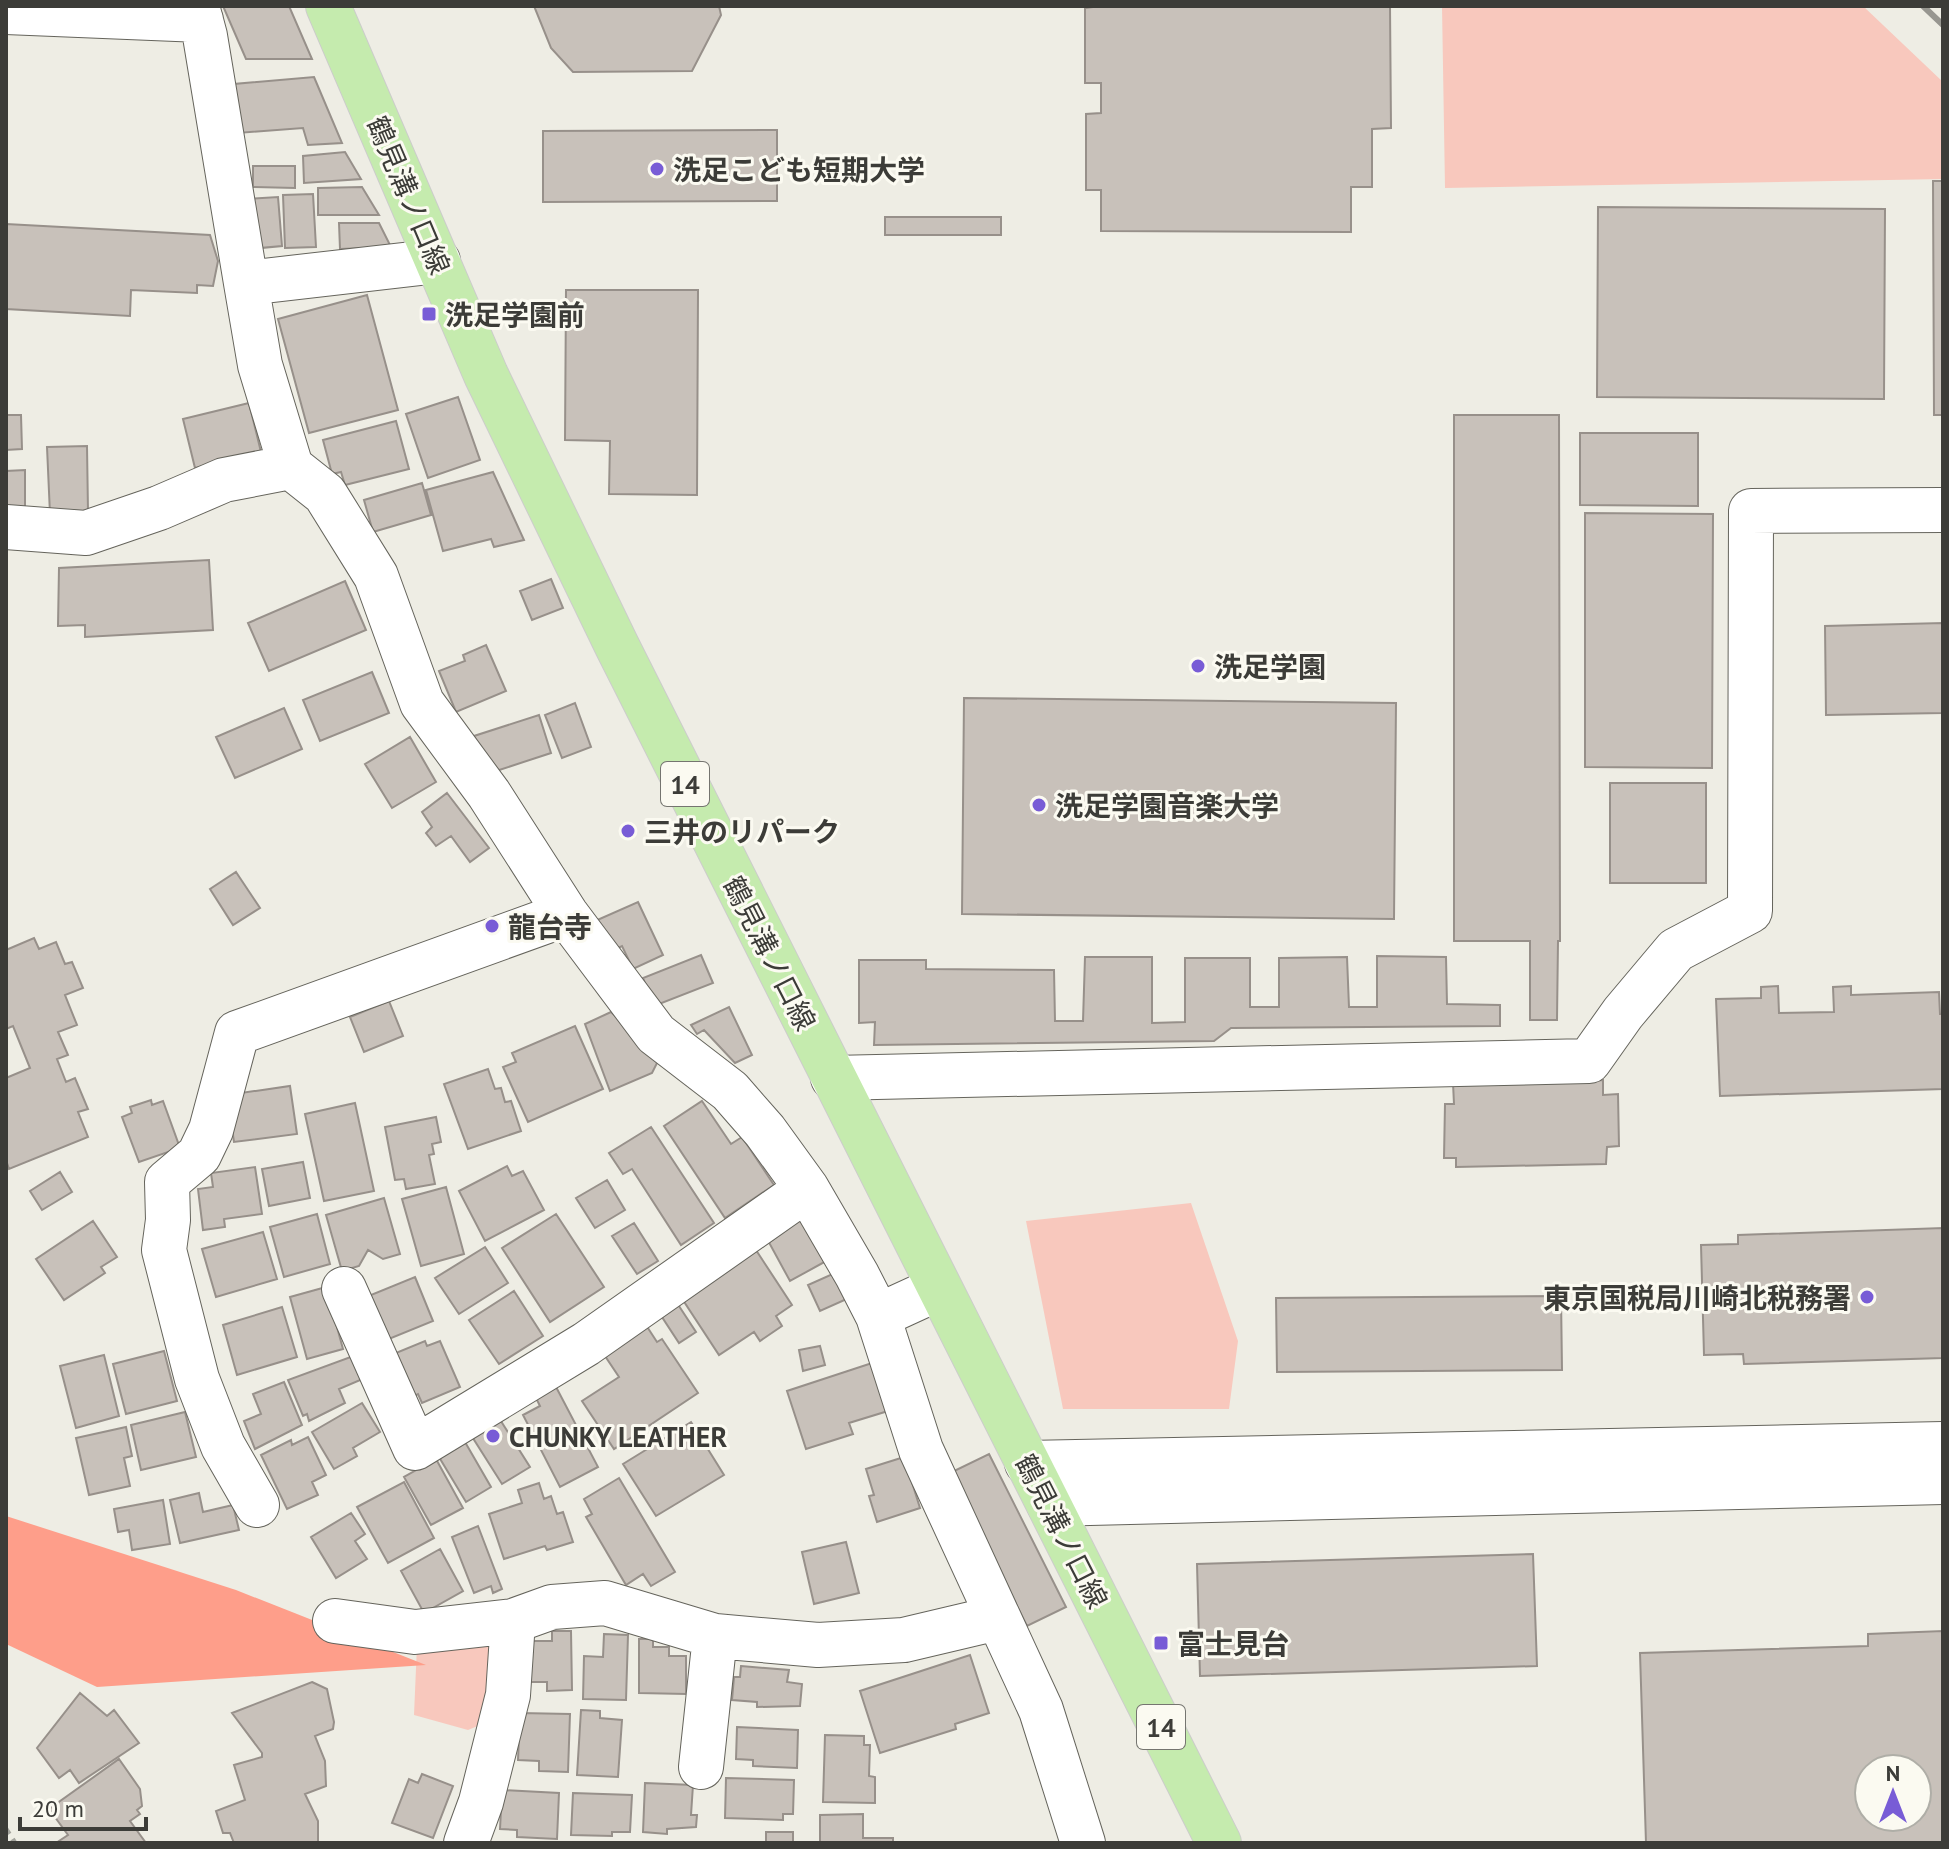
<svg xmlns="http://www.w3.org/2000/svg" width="1949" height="1849" font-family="'PT Sans','Noto Sans JP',sans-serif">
	<rect width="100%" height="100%" fill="#eeede4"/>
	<path fill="#f8c8bd" d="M1442,6H1863L1943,82V179L1445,188Z
		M1191,1203L1238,1341L1229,1409H1063L1026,1221Z
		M474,1635L494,1648L485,1723L468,1730L414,1715L417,1645Z"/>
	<path fill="#fe9e8a" d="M6,1516L236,1590L426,1665L97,1687L6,1644Z"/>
	<path fill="#c8c1ba" stroke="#97908a" stroke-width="2" fill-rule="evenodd" d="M223,6H289L312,59H246Z
		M534,6H719L721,15L692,71L573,72L551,48Z
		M1101,6H1390L1391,128L1372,129V187H1351V232L1101,231V190H1086V114L1101,113V83H1085V8Z
		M314,77L342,143L308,145L303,128L238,133L234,84Z
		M777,130V201L543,202V131Z
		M345,152L361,179L304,183L303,156Z
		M253,166H295V188L253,187Z
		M1933,181H1943V415H1934Z
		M362,187L379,215H318V188Z
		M313,194L316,247L285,248L283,195Z
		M278,197L282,246L250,249L246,199Z
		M1598,207L1885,209L1884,399L1597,397Z
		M885,217H1001V235H885Z
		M339,223H379L391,247L340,249Z
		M6,224L210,235L218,261L213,286L197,285V293L131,290L130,316L6,309Z
		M566,290H698L697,495L609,494L610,441L565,440Z
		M367,295L398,410L309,433L278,319Z
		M458,397L480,460L428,478L406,414Z
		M249,403L261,452L195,468L183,419Z
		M6,415H21L22,449L6,450Z
		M1454,415H1559L1560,941H1558L1557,1020H1530V941H1454Z
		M396,421L409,469L345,485L341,472L332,474L323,440Z
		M1580,433H1698V506L1580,505Z
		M87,446L88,512L50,514L47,447Z
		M25,470V516H6V471Z
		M493,472L524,540L494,547L491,539L443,551L426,490Z
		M422,483L431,515L373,532L364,500Z
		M1585,513L1713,514L1712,768L1585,767Z
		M209,560L213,630L85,637V625L58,626L59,568Z
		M551,579L563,608L532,620L520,591Z
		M345,581L366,630L269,671L248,623Z
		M1943,623V713L1826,715L1825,626Z
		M486,645L506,691L456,712L439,671L465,661L463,655Z
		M372,672L389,713L320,741L303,700Z
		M964,698L1396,703L1394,919L962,914Z
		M575,703L591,747L562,758L545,715Z
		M284,708L302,749L235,778L216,737Z
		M539,715L551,753L493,772L481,758L474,736Z
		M410,737L436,782L392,808L365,764Z
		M1610,783H1706V883H1610Z
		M447,793L489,848L470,862L451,836L436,846L426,833L432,827L422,812Z
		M236,872L260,908L233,925L210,889Z
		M638,902L663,955L633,969L622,946L610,952L595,921Z
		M34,938L39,949L56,942L65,964L72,962L83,988L65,995L77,1025L58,1032L68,1055L57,1059L66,1082L75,1078L88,1109L78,1112L88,1137L9,1169L6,1160V1078L30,1068L13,1026L6,1029V950Z
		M701,955L713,983L654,1006L643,978Z
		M1377,956L1446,957L1447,1004L1500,1005V1026L1231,1028L1214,1041L874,1045L875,1022L859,1023V960H926V969L1054,970L1055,1021H1083L1085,957H1152V1023L1185,1022V958H1250V1007H1279V958L1347,957L1349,1007H1377Z
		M1778,986L1779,1013L1834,1012L1833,987L1851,986V995L1939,992L1940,1014H1943V1089L1720,1096L1716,999L1761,998V987Z
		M389,1001L403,1036L364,1052L350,1017Z
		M729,1007L752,1055L735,1063L704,1030L697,1034L691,1025Z
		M611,1012L660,1057L652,1073L610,1091L585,1024Z
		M575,1026L603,1089L528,1122L503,1067L516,1062L512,1053Z
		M488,1069L495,1089L501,1088L505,1102L511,1101L521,1131L468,1149L444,1084Z
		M1603,1080V1095L1618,1094L1619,1146L1607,1147L1606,1164L1456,1167V1158H1444L1445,1104H1454L1453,1083Z
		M290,1086L297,1134L234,1142L227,1095Z
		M151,1100L152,1105L163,1101L180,1148L139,1162L122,1117L132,1113L130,1107Z
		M702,1101L731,1144L742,1137L774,1185L725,1218L664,1126Z
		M355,1103L374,1191L324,1201L305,1114Z
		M436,1117L441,1142L432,1144L434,1154L429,1155L435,1184L406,1189L404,1179L395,1180L385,1127Z
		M651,1127L714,1223L681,1245L632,1169L623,1174L609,1153Z
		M303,1162L310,1198L269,1206L262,1169Z
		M507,1166L512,1176L523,1171L544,1210L485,1241L459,1191Z
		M255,1167L262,1214L224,1219L225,1227L203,1230L198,1189L213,1187L211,1173Z
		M60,1172L72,1192L42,1210L30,1191Z
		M607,1180L625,1210L595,1228L576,1198Z
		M446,1187L464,1254L421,1266L402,1199Z
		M384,1198L400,1254L383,1259L368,1250L359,1266L342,1271L326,1215Z
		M317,1214L330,1264L284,1277L270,1227Z
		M556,1214L604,1287L550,1322L502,1248Z
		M804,1216L828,1260L790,1281L766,1237Z
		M93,1221L117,1257L101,1267L105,1273L64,1300L36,1259Z
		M634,1223L658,1261L637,1274L612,1236Z
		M1943,1228V1358L1744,1364L1743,1354L1704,1355L1701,1245L1738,1244V1235Z
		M263,1232L277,1279L216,1297L202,1249Z
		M752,1244L792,1305L776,1316L782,1326L760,1341L754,1332L719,1355L679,1294Z
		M485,1247L508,1283L459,1314L435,1278Z
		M837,1272L849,1298L820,1311L808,1285Z
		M415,1277L433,1321L384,1341L366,1297Z
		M326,1287L343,1349L307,1359L290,1297Z
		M514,1291L543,1336L499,1364L469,1320Z
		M1561,1296L1562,1370L1277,1372L1276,1298Z
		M677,1303L696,1332L679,1343L660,1314Z
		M282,1307L297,1357L237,1375L223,1325Z
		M644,1322L657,1342L662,1339L698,1393L614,1449L582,1401L619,1377L601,1350Z
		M425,1341L427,1346L440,1341L460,1387L422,1403L418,1394L410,1398L391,1355Z
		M820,1346L825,1365L803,1371L799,1350Z
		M164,1351L177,1401L126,1414L113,1364Z
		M104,1355L119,1416L76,1428L60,1366Z
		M356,1355L365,1378L339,1389L345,1403L309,1421L307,1414L303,1416L288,1380Z
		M872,1363L888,1411L849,1423L853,1434L806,1449L787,1391Z
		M284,1382L302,1425L255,1449L244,1421L261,1414L253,1394Z
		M555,1385L598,1467L560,1487L523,1415L540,1406L535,1396Z
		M362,1403L380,1432L353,1448L357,1456L334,1469L312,1432Z
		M185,1412L196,1457L141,1470L131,1425Z
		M499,1418L530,1467L502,1484L471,1435Z
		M691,1422L724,1475L656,1516L623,1464Z
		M126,1427L132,1456L124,1458L130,1486L89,1495L76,1438Z
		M308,1437L326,1475L312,1482L318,1495L287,1509L261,1455L291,1440L292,1445Z
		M465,1442L491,1487L466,1502L439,1457Z
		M989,1454L1066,1607L1027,1626L950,1473Z
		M904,1457L920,1508L877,1522L869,1496L874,1495L866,1469Z
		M436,1459L463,1508L431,1525L404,1477Z
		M619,1478L675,1572L651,1586L643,1574L626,1585L586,1517L592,1514L584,1499Z
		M404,1482L434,1538L388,1563L357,1507Z
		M539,1483L544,1499L551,1496L557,1514L563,1512L573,1542L547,1550L545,1546L504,1559L489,1514L522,1503L518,1490Z
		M199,1493L203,1512L233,1505L239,1530L180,1543L170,1500Z
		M163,1500L170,1544L132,1550L129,1530L118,1532L114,1509Z
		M351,1513L365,1534L355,1541L367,1559L336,1578L311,1537Z
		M478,1526L502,1589L493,1593L491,1586L474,1593L452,1537Z
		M846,1542L859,1593L814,1604L802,1552Z
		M440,1549L463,1591L424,1613L401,1571Z
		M1533,1554L1537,1666L1200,1676L1197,1564Z
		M552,1631H571L572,1690L547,1691V1682H529V1652H533V1641H552Z
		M1943,1631V1843H1646L1640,1653L1868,1646V1634ZM1869,1769H1917V1817H1869Z
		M604,1634L628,1635L626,1700L583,1699L584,1656L603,1657Z
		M639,1639H653V1647H669V1656H686V1694L639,1693Z
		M970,1655L989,1713L955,1724L956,1729L880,1753L860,1691Z
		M741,1666L789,1670L787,1682L802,1684L800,1706L757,1707V1702L732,1700L734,1677H740Z
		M312,1682L327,1689L334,1722L333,1729L315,1736L325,1761L326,1786L305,1794L318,1821V1843H234L230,1833H223L216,1811L245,1800L234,1765L262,1757V1753L232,1713Z
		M80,1693L107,1716L114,1710L139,1743L79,1783L70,1770L59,1778L37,1748Z
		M581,1710L600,1711V1718L622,1720L618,1777L577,1775Z
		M520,1713L570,1714L568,1772L539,1771V1761L518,1760Z
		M737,1727L798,1730L797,1768L753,1766V1760L736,1759Z
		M825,1735L864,1736V1745H870L869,1776L875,1777V1803L823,1802Z
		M119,1759L140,1789L142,1806L137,1810L140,1814L130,1821L146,1843H56L68,1835L49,1809Z
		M422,1774L453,1786L433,1838L392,1823L409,1779L418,1783Z
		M726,1778L794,1780L793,1814H783V1820L725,1818Z
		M645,1783L693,1785L691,1815H697L696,1827L667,1829V1834L643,1832Z
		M502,1790L559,1793L557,1839L517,1837V1830L500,1829Z
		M573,1793L632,1795L630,1832H612V1836L571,1835Z
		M863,1814V1838H893V1843H820V1815Z
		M766,1832H793V1843H766Z"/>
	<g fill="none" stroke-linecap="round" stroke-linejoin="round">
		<defs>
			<path id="minor" d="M197,6L205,36L246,283
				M6,12L201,20
				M438,261L246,283L260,365L291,467L325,494L376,576L422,703L489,794L566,914L656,1034L730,1091L765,1131L807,1189L857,1275L878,1316L921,1450L1041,1710L1083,1843
				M6,527L86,533L159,508L224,480L291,467
				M833,1078L1589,1061L1623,1013L1676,950L1750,911L1751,511L1943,510
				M344,1289L415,1448L586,1344L807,1189
				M878,1316L939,1288
				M1027,1463L1943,1444
				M1049,1504L1943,1482
				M257,1505L223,1446L197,1379L164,1250L168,1220L167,1182L199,1155L211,1130L237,1033L566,914
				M335,1621L415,1632L513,1621L552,1607L605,1603L715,1636L818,1645L904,1640L997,1618
				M701,1767L715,1636
				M466,1843L481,1802L508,1695L513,1621"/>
			<path id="major" d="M328,6L486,375L617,646L1219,1843"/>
		</defs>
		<use href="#minor" stroke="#65645c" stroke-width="46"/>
		<use href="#major" stroke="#cccccb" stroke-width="46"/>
		<path stroke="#a4a49d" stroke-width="5" stroke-dasharray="6 6" stroke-linecap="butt" d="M6,1829L15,1843"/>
		<use href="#minor" stroke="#fff" stroke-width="44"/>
		<use href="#major" stroke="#c5ebae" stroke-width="44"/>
		<path stroke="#979690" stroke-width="6" d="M1923,6L1943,25"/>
	</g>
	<g fill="#785cd6" stroke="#fbfaf1" stroke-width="3">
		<circle cx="657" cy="169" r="8"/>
		<rect x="421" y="306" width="16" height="16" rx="4"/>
		<circle cx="1198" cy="666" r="8"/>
		<circle cx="1039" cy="805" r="8"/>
		<circle cx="628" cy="831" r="8"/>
		<circle cx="492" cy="926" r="8"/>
		<circle cx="1867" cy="1297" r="8"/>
		<circle cx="493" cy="1436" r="8"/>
		<rect x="1153" y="1635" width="16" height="16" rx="4"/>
	</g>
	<g text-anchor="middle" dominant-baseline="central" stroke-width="6" stroke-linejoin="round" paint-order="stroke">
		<g fill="#fbfaf1" stroke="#757570" stroke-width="2">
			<rect x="661" y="762" width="48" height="44" rx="6"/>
			<rect x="1137" y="1705" width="48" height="44" rx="6"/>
		</g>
		<g font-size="26" font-weight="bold" fill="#3c3c38">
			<text x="685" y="784">14</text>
			<text x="1161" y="1727">14</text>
		</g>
		<g font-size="28" font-weight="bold" fill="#3c3c38" stroke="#fbfaf1" text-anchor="start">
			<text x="673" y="169">洗足こども短期大学</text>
			<text x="445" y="314">洗足学園前</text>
			<text x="1214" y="666">洗足学園</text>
			<text x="1055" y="805">洗足学園音楽大学</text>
			<text x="644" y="831">三井のリパーク</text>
			<text x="508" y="926">龍台寺</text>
			<text x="1851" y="1297" text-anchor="end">東京国税局川崎北税務署</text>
			<text x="509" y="1436">CHUNKY LEATHER</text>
			<text x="1177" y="1643">富士見台</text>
		</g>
		<g font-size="28" fill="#3c3c38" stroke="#fbfaf1">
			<text transform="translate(409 195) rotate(67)">鶴見溝ノ口線</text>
			<text transform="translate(770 953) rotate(63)">鶴見溝ノ口線</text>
			<text transform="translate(1062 1531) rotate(63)">鶴見溝ノ口線</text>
		</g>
	</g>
	<rect width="1949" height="1849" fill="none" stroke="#3c3c38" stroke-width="16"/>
	<g transform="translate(1893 1793)"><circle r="38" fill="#fbfaf1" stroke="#afaea7" stroke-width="2"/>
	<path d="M0-6L14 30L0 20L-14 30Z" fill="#785cd6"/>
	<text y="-12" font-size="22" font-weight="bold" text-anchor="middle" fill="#3c3c38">N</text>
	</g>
	<path d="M20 1817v12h126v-12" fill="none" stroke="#3c3c38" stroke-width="4"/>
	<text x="32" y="1817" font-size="24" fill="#3c3c38" stroke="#fbfaf1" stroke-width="6" paint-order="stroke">20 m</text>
</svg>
